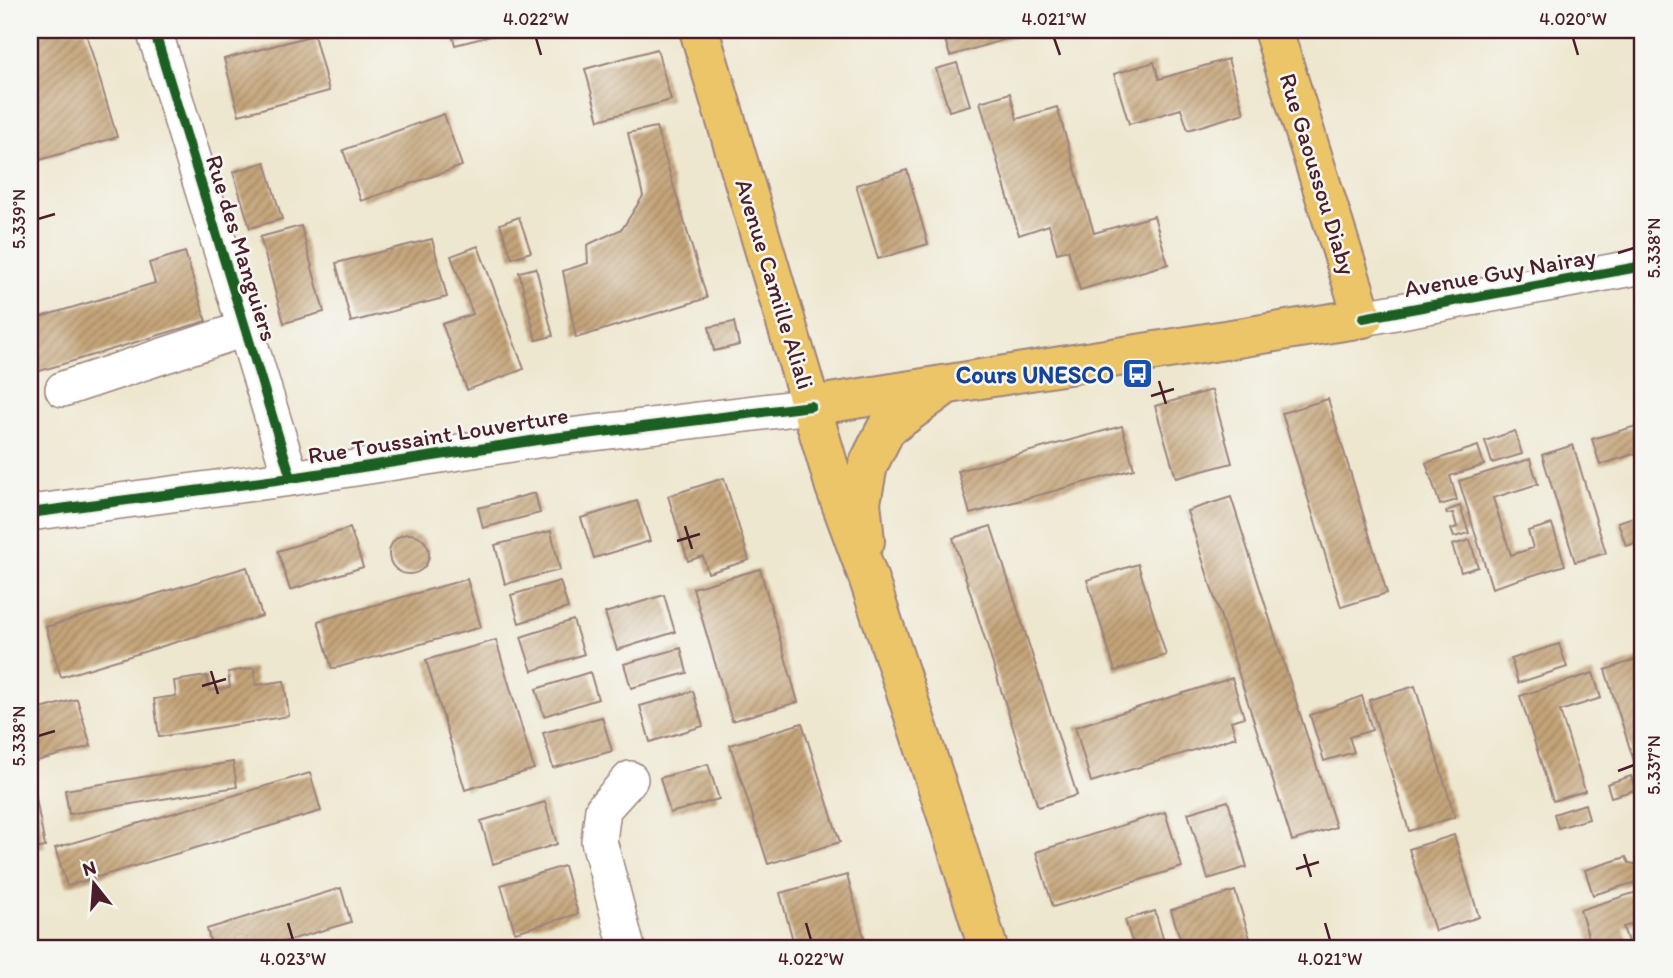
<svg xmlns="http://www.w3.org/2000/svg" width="1673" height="978" font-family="Itim,sans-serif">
	<defs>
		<pattern id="building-hatch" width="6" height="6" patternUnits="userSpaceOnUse" patternTransform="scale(1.75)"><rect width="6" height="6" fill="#c4a479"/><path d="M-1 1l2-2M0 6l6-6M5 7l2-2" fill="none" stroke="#a18563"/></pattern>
	</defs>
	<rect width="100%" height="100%" fill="#f6f6f2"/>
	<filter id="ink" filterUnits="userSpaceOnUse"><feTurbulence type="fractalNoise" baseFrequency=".0143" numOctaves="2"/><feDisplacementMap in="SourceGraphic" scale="14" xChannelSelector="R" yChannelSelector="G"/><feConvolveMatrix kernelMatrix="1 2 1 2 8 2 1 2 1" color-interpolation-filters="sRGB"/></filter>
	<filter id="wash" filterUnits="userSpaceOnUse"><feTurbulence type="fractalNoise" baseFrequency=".00686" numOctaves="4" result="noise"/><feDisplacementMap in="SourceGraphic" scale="28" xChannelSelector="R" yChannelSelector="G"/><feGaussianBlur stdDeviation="1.57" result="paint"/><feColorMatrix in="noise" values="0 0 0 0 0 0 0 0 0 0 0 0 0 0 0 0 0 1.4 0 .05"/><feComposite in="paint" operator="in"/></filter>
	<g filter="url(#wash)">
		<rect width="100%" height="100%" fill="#eee7cf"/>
		<g id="blocks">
			<path fill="url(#building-hatch)" d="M30,30H85L117,137L30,163Z
				M451,30H511V31L455,45Z
				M942,30H1035L950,56Z
				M314,35L329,91L239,115L224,59Z
				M657,49L671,100L599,120L585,69Z
				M1228,59L1244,113L1188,130L1181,109L1129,124L1114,74L1154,62L1159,79Z
				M957,63L970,105L949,111L936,69Z
				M1010,93L1017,119L1057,107L1094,233L1154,216L1168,264L1080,290L1068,250L1057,253L1049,225L1019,235L980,102Z
				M444,114L462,166L361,201L343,150Z
				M656,127L707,298L576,338L563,271L588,263L587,245L622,229L643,196L628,133Z
				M265,162L282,219L250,228L233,172Z
				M907,170L928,244L878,259L856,185Z
				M519,217L531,252L512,258L500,224Z
				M301,226L324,312L284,323L260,237Z
				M432,239L447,297L351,322L336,263Z
				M478,246L524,369L467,390L442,324L473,314L451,256Z
				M185,252L206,321L30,374V320L155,283L149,263Z
				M536,268L553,336L536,340L519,272Z
				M734,322L739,345L714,351L709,327Z
				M1212,390L1232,463L1176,478L1155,406Z
				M1328,399L1387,593L1341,607L1282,413Z
				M1643,424V451L1600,465L1592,439Z
				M1122,426L1134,469L970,514L958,471Z
				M1515,431L1522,454L1492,463L1485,441Z
				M1573,445L1606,553L1575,562L1542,455Z
				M1478,446L1484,465L1450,476L1457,500L1440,505L1426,463Z
				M1530,459L1538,484L1493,498L1511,555L1533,548L1528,531L1552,524L1565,565L1492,588L1459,481Z
				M724,478L749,560L708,573L703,556L688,561L668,496Z
				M535,493L540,513L483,528L478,508Z
				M1231,497L1336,827L1292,841L1187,511Z
				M637,501L650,541L594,558L581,518Z
				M1460,506L1469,533L1454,537L1451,529L1457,527L1453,513L1447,514L1446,511Z
				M1643,514V541L1626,546L1618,522Z
				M991,526L1077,795L1038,807L953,538Z
				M350,528L363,567L290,590L278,551Z
				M551,531L560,570L505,584L495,545Z
				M389 554a20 20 0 1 1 40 0a20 20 0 1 1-40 0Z
				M1470,540L1478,567L1461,572L1452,545Z
				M1138,564L1166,655L1115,671L1087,580Z
				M247,567L262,616L61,677L46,627Z
				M760,569L798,702L732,721L693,588Z
				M467,579L481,627L332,669L318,621Z
				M560,581L568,608L519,623L511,595Z
				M664,595L675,632L617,650L605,613Z
				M573,620L584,654L532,671L521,637Z
				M496,640L534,769L465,790L426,660Z
				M1559,644L1567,667L1518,683L1511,659Z
				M681,648L687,673L631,688L624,664Z
				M1640,658L1643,668V773L1638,774L1605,670Z
				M254,668L256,685L284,681L289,716L159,737L154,699L176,696L174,681L207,676L209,691L230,687L228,672Z
				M590,672L598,699L544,716L536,689Z
				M1593,673L1601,698L1560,711L1585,791L1553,801L1520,696Z
				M1232,678L1244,717L1231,721L1236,737L1091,782L1075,727Z
				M1415,686L1455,817L1409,831L1369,700Z
				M693,691L703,726L650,742L640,706Z
				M1362,696L1372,730L1349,737L1354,752L1324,761L1310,715Z
				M77,699L91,746L30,763V712Z
				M602,717L612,751L553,768L543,733Z
				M802,723L840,842L768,864L730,745Z
				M233,762L237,787L69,814L65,790Z
				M708,764L719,799L670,813L660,778Z
				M310,773L321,811L67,886L55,848Z
				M1631,776L1635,790L1611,797L1607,784Z
				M30,787H34L45,847L30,850Z
				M1228,801L1247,867L1208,879L1188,813Z
				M545,802L557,844L493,864L481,821Z
				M1585,804L1589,819L1558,828L1554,814Z
				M1165,812L1182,867L1053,907L1036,852Z
				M1454,835L1479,917L1435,931L1409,849Z
				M1626,857L1629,863L1642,865L1643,880L1593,895L1585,870Z
				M564,866L578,914L515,932L501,885Z
				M847,875L867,948H795L780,893Z
				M341,888L351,922L263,948H212L207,929Z
				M1643,890V920L1623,927L1630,948H1592L1580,910Z
				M1235,891L1253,948H1183L1171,910Z
				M1155,911L1166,948H1134L1125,920Z"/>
		</g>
	</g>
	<g filter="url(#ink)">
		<use href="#blocks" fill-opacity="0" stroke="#9c837d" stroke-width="2"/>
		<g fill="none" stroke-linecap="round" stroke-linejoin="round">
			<defs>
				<path id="minor" d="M154,30L291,478
					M1363,318L1643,266
					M63,389L244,329
					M30,513L291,478L537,440L811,406
					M627,948L599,841L603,809L630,779"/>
				<path id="major" d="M699,30L835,487L868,577L951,828L988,948
					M811,406L1363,318L1273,30
					M865,541L861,502L868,465L886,429L943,387"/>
			</defs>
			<use href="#minor" stroke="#9c837d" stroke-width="38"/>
			<use href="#major" stroke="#9c837d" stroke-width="42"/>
			<use href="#minor" stroke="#fff" stroke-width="35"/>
			<use href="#major" stroke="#ecc569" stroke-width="38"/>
			<defs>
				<path id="cycleway" d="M154,30L291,478
					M1363,318L1643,266
					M30,513L291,478L537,440L811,406"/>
			</defs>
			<use href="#cycleway" stroke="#f6f6f2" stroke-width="15"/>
			<use href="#cycleway" stroke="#1b5e20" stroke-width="10"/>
		</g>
	</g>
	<path fill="none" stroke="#4a1f2b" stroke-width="2.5" d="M536,38L541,55M1054,38L1060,55M1573,38L1578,55M38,219L55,214M1618,253L1634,248M1159,381L1166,404M1151,396L1174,389M685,526L692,549M677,541L700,534M211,671L218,694M202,686L226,679M38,736L55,731M1618,771L1634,765M1304,854L1311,877M1296,869L1319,862M288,923L293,940M806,923L811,940M1325,923L1330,940"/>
	<defs>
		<symbol id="bus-square" viewBox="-11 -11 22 22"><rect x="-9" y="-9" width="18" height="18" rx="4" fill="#1a4fb4" stroke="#f6f6f2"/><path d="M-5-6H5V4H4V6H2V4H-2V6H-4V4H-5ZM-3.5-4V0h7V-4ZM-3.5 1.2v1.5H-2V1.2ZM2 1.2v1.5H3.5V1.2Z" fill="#fff"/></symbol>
	</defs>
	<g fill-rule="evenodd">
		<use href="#bus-square" x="1120" y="356" width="35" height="35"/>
	</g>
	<g text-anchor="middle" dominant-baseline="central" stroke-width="5" stroke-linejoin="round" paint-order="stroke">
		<g font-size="24" fill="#4a1f2b" stroke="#f6f6f2">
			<text transform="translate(1318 174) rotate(73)">Rue Gaoussou Diaby</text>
			<text transform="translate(242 248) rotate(73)">Rue des Manguiers</text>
			<text transform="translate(1500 272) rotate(-10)">Avenue Guy Nairay</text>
			<text transform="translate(775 284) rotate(73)">Avenue Camille Aliali</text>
			<text transform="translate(438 435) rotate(-9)">Rue Toussaint Louverture</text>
		</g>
		<g font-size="24" font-weight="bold" fill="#164399" stroke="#f6f6f2" text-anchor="end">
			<text x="1114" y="374">Cours UNESCO</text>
		</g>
	</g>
	<rect width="1673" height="978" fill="none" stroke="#f6f6f2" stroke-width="77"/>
	<g transform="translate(94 884) rotate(343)" stroke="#f6f6f2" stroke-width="5" paint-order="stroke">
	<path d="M0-5L12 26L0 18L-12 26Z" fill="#4a1f2b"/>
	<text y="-10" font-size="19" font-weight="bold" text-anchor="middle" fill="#4a1f2b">N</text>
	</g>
	<rect x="38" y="38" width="1596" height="902" fill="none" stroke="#4a1f2b" stroke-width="2.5"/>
	<g font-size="18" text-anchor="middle" fill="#4a1f2b">
		<text x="536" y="25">4.022°W</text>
		<text x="1054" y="25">4.021°W</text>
		<text x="1573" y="25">4.020°W</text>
		<text transform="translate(19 219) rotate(-90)" y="6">5.339°N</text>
		<text transform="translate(1654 248) rotate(-90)" y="6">5.338°N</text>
		<text transform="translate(19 736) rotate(-90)" y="6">5.338°N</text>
		<text transform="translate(1654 765) rotate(-90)" y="6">5.337°N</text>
		<text x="293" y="965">4.023°W</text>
		<text x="811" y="965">4.022°W</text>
		<text x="1330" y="965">4.021°W</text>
	</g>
</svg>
